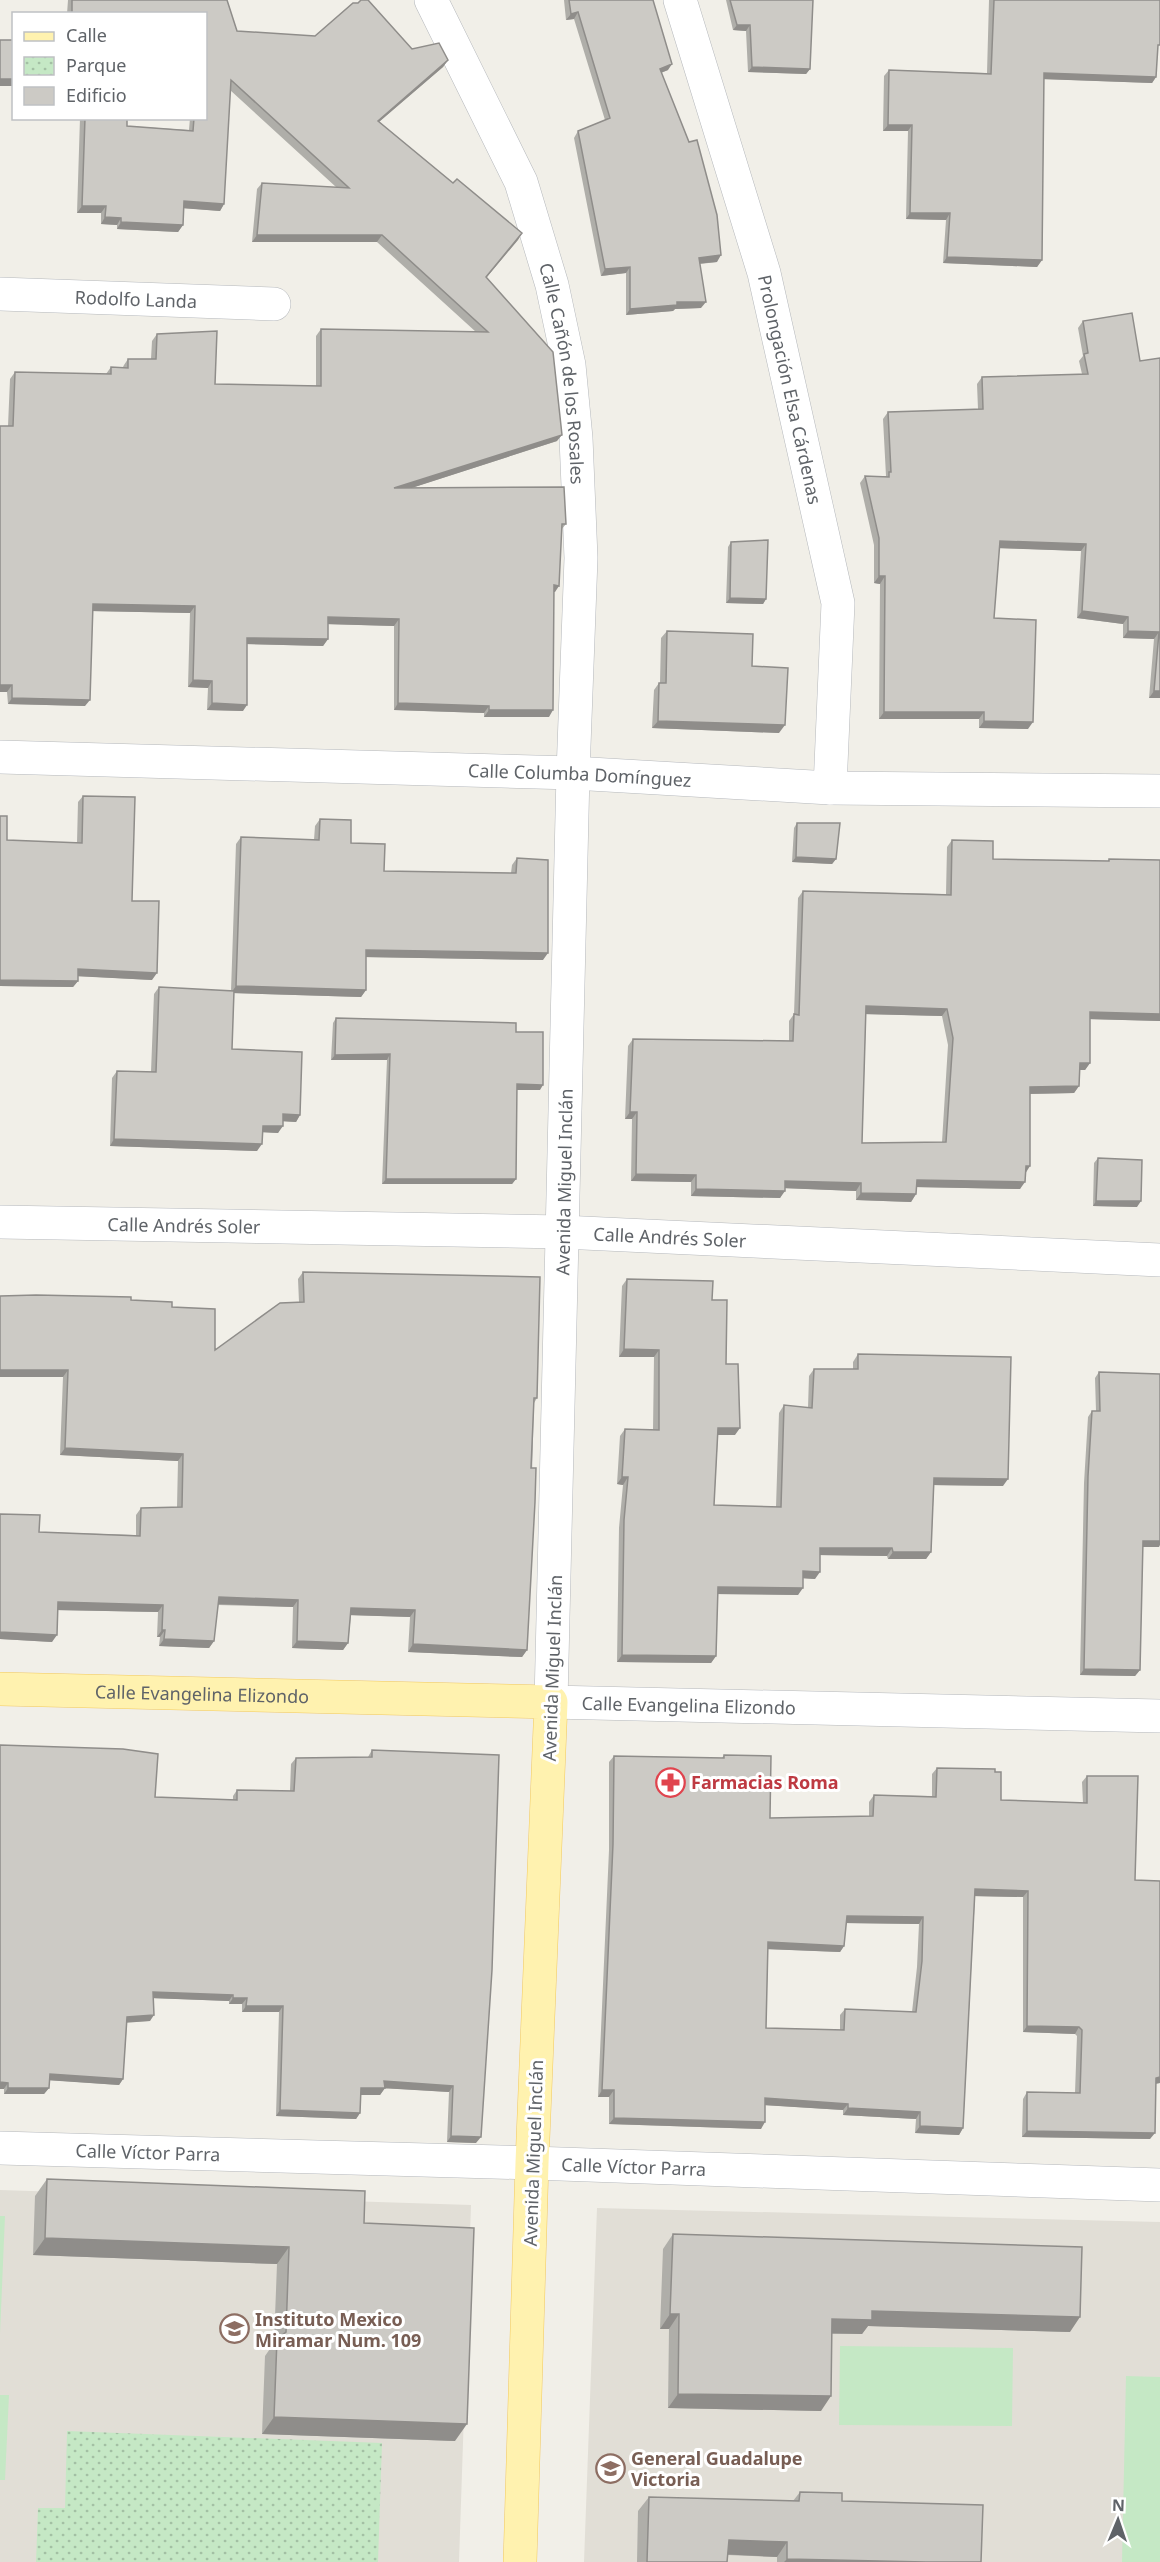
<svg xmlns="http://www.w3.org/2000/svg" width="1160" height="2562" font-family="'Noto Sans',sans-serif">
	<defs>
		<pattern id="park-dots" width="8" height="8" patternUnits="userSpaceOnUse" patternTransform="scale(1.5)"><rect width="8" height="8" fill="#c5e8c5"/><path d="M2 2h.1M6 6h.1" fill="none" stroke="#a3c0a4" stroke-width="1.8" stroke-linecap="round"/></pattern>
	</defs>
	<rect width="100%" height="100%" fill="#f1efe8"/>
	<path fill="#e1ded6" d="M0,2190L471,2205L459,2562H0Z
		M597,2208L1160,2222V2562H584Z"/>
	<path fill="#c5e8c5" d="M0,2216H5L0,2334Z
		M840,2346L1013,2348L1012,2426L839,2425Z
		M1126,2376L1160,2377V2562H1122Z
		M0,2395H9L5,2480H0Z"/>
	<path fill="url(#park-dots)" d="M67,2431L382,2443L378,2562H36L38,2508H65Z"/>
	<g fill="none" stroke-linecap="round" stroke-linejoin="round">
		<defs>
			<g id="minor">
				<path id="s1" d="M431,0L521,182L552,285L569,365L576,438L581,558L573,773L551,1702L1160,1716"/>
				<path id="s2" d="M680,0L764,273L838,603L830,788"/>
				<path id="s3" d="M0,294L274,304"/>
				<path id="s4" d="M0,757L573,773L830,788L1160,791"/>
				<path id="s5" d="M0,1222L562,1232L1160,1260"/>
				<path id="s6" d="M0,2148L532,2163L1160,2185"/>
			</g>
			<g id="major">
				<path id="s7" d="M0,1689L551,1702L532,2163L520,2562"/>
			</g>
		</defs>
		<use href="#minor" stroke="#b5b8bc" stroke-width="34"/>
		<use href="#major" stroke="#f2c960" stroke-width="34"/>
		<use href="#minor" stroke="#fff" stroke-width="33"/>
		<use href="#major" stroke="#fff2af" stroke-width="33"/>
	</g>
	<path fill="#afaea9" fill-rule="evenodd" d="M68,0H227L237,31L412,49L448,60L443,67L379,122L453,183L522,233L486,277L557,441L411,488L566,524L561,530L555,592H554L549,717H484V713L394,710V626L328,624V639L323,646L247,644L243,711L207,710L208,688L188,687L190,613L93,611L85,706L8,704L7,692H0V426H8L10,379L15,372L106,374L111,367H123L124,365L128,359H151L152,341L157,334L215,384L316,386V336L321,329L476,332L377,242H252L257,189L262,183L336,187L230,90L224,204L220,211L184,208L183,225L178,232L117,229V225L101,224V213H77L80,118H127V126L189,130L190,118H206V14H67Z
		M564,0H653L668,70L661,73L717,262L700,264L701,308L675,309L673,311L626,315V273L601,276L574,138L578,131L605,120L574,19L566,20Z
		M726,0H813L810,69L806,74L748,72L746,31L733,30Z
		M989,0H1160L1156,77L1152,83L1044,79L1042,260L1037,267L943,263L946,220L906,219L908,131H883L884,76L889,70L987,73Z
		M1083,321L1140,361L1160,358V698H1149L1154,639L1123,638V624L1077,618L1081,551L999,548L994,618L1028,729L979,728V719H879L880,584L874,583V545L860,483L865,476H886L883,419L888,412L978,409L977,384L982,377L1082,374L1079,361L1083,356L1078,328Z
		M731,542L766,599L763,604L726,603L728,547Z
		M667,631L752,666L779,733L652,728L654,690L659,683H660L661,638Z
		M83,796L132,901L152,980L78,976V981L73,987L0,986V816L7,840L77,843L78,802Z
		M320,819L351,843L384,871L511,873L512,865L517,858L543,960L366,957V990L361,997L234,993L232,1049L300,1115L296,1122L283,1121L278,1133L262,1132L257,1151L110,1146L112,1078L117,1071L151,1072L154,994L159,987L231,991L236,844L241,837L314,840L315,826Z
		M797,823L836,859L832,864L792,862L794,828Z
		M952,840L993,859L1108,861L1109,859L1160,860V1021L1090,1019V1063L1085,1070H1080L1079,1086L1074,1093L1030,1094L1025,1174L1020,1189L917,1187L916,1194L911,1202L856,1200V1191L785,1188L780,1198L691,1196V1182L631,1181L632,1119H625L628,1046L633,1039L789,1041V1021L794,1014L798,898L803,891L946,894L947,847ZM866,1014L942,1016L948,1045L942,1142L862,1143Z
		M336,1018L516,1032L540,1090H517L516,1179L512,1184H382L387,1060H331L333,1023Z
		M1098,1158L1137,1207L1093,1206L1094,1163Z
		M303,1272L537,1398L534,1403L527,1650L522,1657L408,1652L410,1617L351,1615L348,1643L343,1650L292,1648L293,1607L218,1605L214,1641L209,1648L159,1646L160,1637H157L158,1612L58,1610L52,1642L0,1639V1514L39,1532L136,1535V1515L141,1508L177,1507L178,1461L60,1455L63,1377H0L131,1300L172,1307L215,1350L299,1302L298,1279Z
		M627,1279L712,1300L726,1364L735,1435H718L714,1505L776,1507L779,1413L784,1405L808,1408L809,1376L814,1369H853V1362L858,1354L1003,1486L934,1485L931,1552L926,1559H888L887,1556L820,1555L815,1579L803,1578L798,1595L717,1594L716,1656L711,1663L617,1662L619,1528L623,1485L617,1484L620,1436L625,1429L653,1430L654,1357H619L622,1286Z
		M1099,1372L1159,1547H1143L1140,1670L1135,1676L1080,1675L1084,1483L1088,1417L1092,1411H1096L1095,1378Z
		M372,1750L476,2143L447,2142L449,2092L385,2088L380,2095H361L360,2113L356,2119L276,2116L279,2012H242V2004H229V2001L153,1998L150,2021L127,2022L123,2079L119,2085L49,2080V2088L44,2094H4V2089L155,1797L233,1800V1796L237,1790L290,1791L291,1764L296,1758L368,1757Z
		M724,1755L770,1818L869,1816V1802L874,1795L932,1796V1774L937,1768L1001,1800L1083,1803L1082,1782L1087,1776L1135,1880L1160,1881V2083L1156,2084L1150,2139L1022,2137L1023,2099L1027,2092L1075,2093L1077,2036L1075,2034L1023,2032V1897L975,1896L963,2128L959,2135L915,2133L916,2119L843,2115V2110L765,2105L761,2129L609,2124V2097H598L609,1850V1762L614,1756L722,1758ZM846,1923L919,1924L917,1967L912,2012L845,2009L840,2015V2030L766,2028L768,1949L840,1952L844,1946Z
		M47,2179L364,2223L455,2441L262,2434L265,2356L274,2343L277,2264L33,2255L35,2196Z
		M673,2234L1070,2332L868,2326L862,2334H832L821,2411L668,2408L669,2329H660L663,2249Z
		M800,2492L842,2501L981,2562H777V2557L728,2555L727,2562H637L638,2511L649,2497L793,2501Z"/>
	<path fill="#8f8d8a" d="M578,12L574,19L566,20L571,14Z
		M737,25H750L746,31L733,30Z
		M448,60L443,67L373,127L378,121Z
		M672,64L668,70L655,75L660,69Z
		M752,67L810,69L806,74L748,72Z
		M1044,73L1156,77L1152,83L1040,79Z
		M0,79H14V86H0Z
		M888,125H912L908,131H883Z
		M184,201L224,204L220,211L180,208Z
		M82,206H106L101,213H77Z
		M910,213H950L946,220L906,219Z
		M105,217L121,218L117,225L101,224Z
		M121,222L183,225L178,232L117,229Z
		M522,233L518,240L481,284L486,277Z
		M257,235H382L377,242H252Z
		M721,255L717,262L695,264L699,258Z
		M947,257L1042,260L1037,267L943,263Z
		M630,267L626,273L601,276L605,269Z
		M677,302H706L701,308L675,309L673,311L626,315L630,309Z
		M562,435L557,441L390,495L394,488Z
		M1000,541L1086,544L1081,551L995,548Z
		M879,576H885L880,584L874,583Z
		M554,585L559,586L555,592H549Z
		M730,598L766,599L763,604L726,603Z
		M93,604L195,606L190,613L88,611Z
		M1082,611L1128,617L1123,624L1077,618Z
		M328,617L399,619L394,626L323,624Z
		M1128,631L1159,632L1154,639L1123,638Z
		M247,638L328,639L323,646L243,644Z
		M193,680L212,681L208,688L188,687Z
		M0,685H12L7,692H0Z
		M1154,691H1160V698H1149Z
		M12,698L90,700L85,706L8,704Z
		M212,703L247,705L243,711L207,710Z
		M398,703L489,706L484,713L394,710Z
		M489,710H553L549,717H484Z
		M884,712H984L979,719H879Z
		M658,721L785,725L779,733L652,728Z
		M984,721L1033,722L1028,729L979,728Z
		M796,857L836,859L832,864L792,862Z
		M366,950L548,953L543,960L361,957Z
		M78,969L157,973L152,980L73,976Z
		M0,980L78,981L73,987L0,986Z
		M236,986L366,990L361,997L231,993Z
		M866,1006L947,1009L942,1016L861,1014Z
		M1090,1012L1160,1014V1021L1085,1019Z
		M390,1054L387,1060H331L335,1055Z
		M1080,1063H1090L1085,1070H1075Z
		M517,1084L543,1085L540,1090H513Z
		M1079,1086L1074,1093L1025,1094L1030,1087Z
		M630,1112H637L632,1119H625Z
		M283,1114L300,1115L296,1122L278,1121Z
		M263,1126H283L278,1133L258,1132Z
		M114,1139L262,1144L257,1151L110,1146Z
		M1026,1166H1030L1025,1174Z
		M636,1174L696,1175L691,1182L631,1181Z
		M386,1179H516L512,1184H382Z
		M917,1180L1025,1182L1020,1189L912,1187Z
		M785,1181L861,1183L856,1191L780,1188Z
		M696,1189L785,1191L780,1198L691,1196Z
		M861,1193L916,1194L911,1202L856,1200Z
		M1096,1201H1141L1137,1207L1093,1206Z
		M624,1349L659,1350L654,1357H619Z
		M0,1370H68L63,1377H0Z
		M718,1428H740L735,1435H713Z
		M65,1448L183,1454L178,1461L60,1455Z
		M622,1477H628L623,1485L617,1484Z
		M934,1478L1008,1479L1003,1486L929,1485Z
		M1143,1541H1160V1545L1159,1547H1138Z
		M820,1548H892L887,1556L815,1555Z
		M893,1552H931L926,1559H888Z
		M803,1571L820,1572L815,1579L798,1578Z
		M718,1587L803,1588L798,1595L712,1594Z
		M219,1597L298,1600L293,1607L214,1604Z
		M58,1602L163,1605L158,1612L53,1610Z
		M351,1608L415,1610L410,1617L346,1615Z
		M162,1630H165L160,1637H157Z
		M0,1632L57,1635L52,1642L0,1639Z
		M164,1639L214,1641L209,1648L159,1646Z
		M297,1641L348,1643L343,1650L292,1648Z
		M413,1644L527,1650L522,1657L408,1652Z
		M622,1655L716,1656L711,1663L617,1662Z
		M1084,1669L1140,1670L1135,1676L1080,1675Z
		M975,1889L1028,1891L1023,1897L970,1896Z
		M847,1916L923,1917L919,1924L842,1923Z
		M768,1942L844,1946L840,1952L764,1949Z
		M153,1992L233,1995L229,2001L149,1998Z
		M233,1998H247L242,2004H229Z
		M246,2006H283L279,2012H242Z
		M154,2015L150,2021L123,2023L127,2017Z
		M1027,2026L1079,2027L1075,2034L1023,2032Z
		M50,2074L123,2079L119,2085L45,2080Z
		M1160,2077V2083L1151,2084L1156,2078Z
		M384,2081L453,2086L449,2092L380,2088Z
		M0,2082L8,2083L4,2089H0Z
		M8,2088H49L44,2094H4Z
		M361,2088H385L380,2095H357Z
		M602,2090H614L609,2097H598Z
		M765,2098L848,2104L843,2110L761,2105Z
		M848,2108L920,2112L916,2119L843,2115Z
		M280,2110L360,2113L356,2119L276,2116Z
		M614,2118L765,2122L761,2129L609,2124Z
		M920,2126L963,2128L959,2135L915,2133Z
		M1027,2131L1155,2133L1150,2139L1022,2137Z
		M451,2136L481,2137L476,2143L447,2142Z
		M45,2238L289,2247L277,2264L33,2255Z
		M872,2311L1080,2317L1070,2332L868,2326L862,2334L822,2333L832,2319Z
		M670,2314H679L669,2329H660Z
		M678,2394L831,2396L821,2411L668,2408Z
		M274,2417L467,2424L455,2441L262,2434Z
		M729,2540L787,2542L777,2557L718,2554Z
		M787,2559L926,2562H784Z"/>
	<path fill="#cccac5" stroke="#8f8d8a" stroke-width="1.5" fill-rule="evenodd" d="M72,0H227L237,31L315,36L353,3H358L361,0H368L412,49L439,43L448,60L378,121L453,183L457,179L522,233L486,277L553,352L562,435L394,488L564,487L566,524H562L559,586L554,585L553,710H489V706L398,703L399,619L328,617V639L247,638V705L212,703V681L193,680L195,606L93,604L90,700L12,698V685H0V426H13L15,372L111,374V367L128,368V359H156L157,334L217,331L215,384L321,386V329L488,332L382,235H257L262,183L349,188L231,80L224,204L184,201L183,225L121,222V218L105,217L106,206H82L85,118H127V126L193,131L194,118H206V14H72Z
		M569,0H653L672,64L660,69L689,142L697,140L717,215L721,255L699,258L706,302H677V305L630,309V267L605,269L578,131L610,118L578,12L571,14Z
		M730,0H813L810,69L752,67L750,25H737Z
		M994,0H1160V45H1158L1156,77L1044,73L1042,260L947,257L950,213H910L912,125H888L889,70L991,74Z
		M0,40H14V79H0Z
		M1132,313L1140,361L1160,358V691H1154L1159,632L1128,631V617L1082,611L1086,544L1000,541L994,618L1036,620L1033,722L984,721V712H884L885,576H879V538L865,476L889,477V472H891L888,412L983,409L982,377L1088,374L1084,354L1088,353L1083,321Z
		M768,540L766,599L730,598L731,542Z
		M667,631L753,634L752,666L788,668L785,725L658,721L659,683H666Z
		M83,796L135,797L132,901H159L157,973L78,969V981L0,980V816H7V840L82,843Z
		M320,819L351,820V843L385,844L384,871L516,873L517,858L548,860V953L366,950V990L236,986L241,837L319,840Z
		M797,823H840L836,859L796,857Z
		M952,840L993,841V859L1109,861V859L1160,860V1014L1090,1012V1063H1080L1079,1086L1030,1087V1166H1026L1025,1182L917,1180L916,1194L861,1193V1183L785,1181V1191L696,1189V1175L636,1174L637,1112H630L633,1039L793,1041L794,1014L799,1015L803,891L951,895ZM866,1006L947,1009L953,1038L946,1142L862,1143Z
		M159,987L234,991L232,1049L302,1052L300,1115L283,1114V1126H263L262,1144L114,1139L117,1071L156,1072Z
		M336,1018L516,1023V1032H543V1085L517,1084L516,1179H386L390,1054L335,1055Z
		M1098,1158L1142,1160L1141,1201H1096Z
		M303,1272L540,1277L537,1398H534L531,1468H536L535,1502L527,1650L413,1644L415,1610L351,1608L348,1643L297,1641L298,1600L219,1597L214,1641L164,1639L165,1630H162L163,1605L58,1602L57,1635L0,1632V1514L40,1515L39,1532L140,1536L141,1508L182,1507L183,1454L65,1448L68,1370H0V1296L36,1295L131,1297V1300L172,1302V1307L215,1309V1350L280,1303L304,1302Z
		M627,1279L713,1281L712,1300H727L726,1364H738L740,1428H718L714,1505L781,1507L784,1405L812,1408L814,1369H858V1354L1011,1357L1008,1479L934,1478L931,1552H893L892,1548H820V1572L803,1571V1588L718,1587L716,1656L622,1655L624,1520L628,1477H622L625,1429L659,1430V1350L624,1349Z
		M1099,1372L1160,1374V1541H1143L1140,1670L1084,1669L1088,1476L1092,1411H1100Z
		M0,1745L123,1749L158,1754L155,1797L237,1800V1790L294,1791L296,1758L372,1757V1750L499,1755L492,1970L481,2137L451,2136L453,2086L384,2081L385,2088H361L360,2113L280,2110L283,2006H246L247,1998H233V1995L153,1992L154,2015L127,2017L123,2079L50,2074L49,2088H8V2083L0,2082Z
		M724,1755L771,1756L770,1818L873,1816L874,1795L936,1797L937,1768L995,1769V1772H1001V1800L1087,1803V1776H1138L1135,1880L1160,1881V2077L1156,2078L1155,2133L1027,2131V2092L1080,2093L1082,2030L1079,2027L1027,2026L1028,1891L975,1889L963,2128L920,2126V2112L848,2108V2104L765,2098V2122L614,2118V2090H602L613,1844L614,1756L724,1758ZM847,1916L923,1917L922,1961L916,2012L845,2009L844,2030L766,2028L768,1942L844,1946Z
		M47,2179L365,2191L364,2223L474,2228L467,2424L274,2417L277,2339L286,2332L289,2247L45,2238Z
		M673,2234L1082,2247L1080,2317L872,2311V2320L832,2319L831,2396L678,2394L679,2314H670Z
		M800,2492L842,2493V2501L983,2505L981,2562H926L787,2559V2542L729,2540L727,2562H647L649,2497L799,2501Z"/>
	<defs>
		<symbol id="pharmacy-ring" viewBox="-11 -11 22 22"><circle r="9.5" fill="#fff" stroke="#e0444e" stroke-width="1.5"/><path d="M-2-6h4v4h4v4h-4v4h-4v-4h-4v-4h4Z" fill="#e0444e"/></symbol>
		<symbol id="school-ring" viewBox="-11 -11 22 22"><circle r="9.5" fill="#fff" stroke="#8d6e63" stroke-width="1.5"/><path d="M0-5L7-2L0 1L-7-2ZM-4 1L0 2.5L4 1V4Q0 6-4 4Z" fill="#8d6e63"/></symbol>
	</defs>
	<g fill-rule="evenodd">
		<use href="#pharmacy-ring" x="654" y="1766" width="33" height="33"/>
		<use href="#school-ring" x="218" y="2312" width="33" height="33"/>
		<use href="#school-ring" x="594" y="2452" width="33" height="33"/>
	</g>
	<g text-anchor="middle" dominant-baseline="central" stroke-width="6" stroke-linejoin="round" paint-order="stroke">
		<g font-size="18" fill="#5f6368" stroke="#fff">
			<text stroke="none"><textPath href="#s3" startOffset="136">Rodolfo Landa</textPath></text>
			<text stroke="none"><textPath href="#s1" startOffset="400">Calle Cañón de los Rosales</textPath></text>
			<text stroke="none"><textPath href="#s2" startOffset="405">Prolongación Elsa Cárdenas</textPath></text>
			<text stroke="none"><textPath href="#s4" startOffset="580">Calle Columba Domínguez</textPath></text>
			<text transform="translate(564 1182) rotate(-89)">Avenida Miguel Inclán</text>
			<text stroke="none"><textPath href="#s5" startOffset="184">Calle Andrés Soler</textPath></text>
			<text stroke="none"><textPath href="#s5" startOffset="670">Calle Andrés Soler</textPath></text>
			<text transform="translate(552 1668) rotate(-88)">Avenida Miguel Inclán</text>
			<text stroke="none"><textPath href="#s7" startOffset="202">Calle Evangelina Elizondo</textPath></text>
			<text stroke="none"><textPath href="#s1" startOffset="1868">Calle Evangelina Elizondo</textPath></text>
			<text stroke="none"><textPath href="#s6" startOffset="148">Calle Víctor Parra</textPath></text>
			<text transform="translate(533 2153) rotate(-88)">Avenida Miguel Inclán</text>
			<text stroke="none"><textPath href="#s6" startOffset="634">Calle Víctor Parra</textPath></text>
		</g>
		<g font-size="18" font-weight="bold" fill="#be3a42" stroke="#fff" text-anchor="start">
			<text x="691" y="1782">Farmacias Roma</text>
		</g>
		<g font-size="18" font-weight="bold" fill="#785e54" stroke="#fff" text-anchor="start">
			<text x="255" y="2319">Instituto Mexico<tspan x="255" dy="21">Miramar Num. 109</tspan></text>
			<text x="631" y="2458">General Guadalupe<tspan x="631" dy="21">Victoria</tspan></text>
		</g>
	</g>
	<rect x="12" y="12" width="195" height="108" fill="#ffffff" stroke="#bfc1c3" stroke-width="1.5"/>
	<rect x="24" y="32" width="30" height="9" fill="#fff2af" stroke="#bfc1c3" stroke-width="1.5"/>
	<text x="66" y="42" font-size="18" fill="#5f6368">Calle</text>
	<rect x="24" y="57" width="30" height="18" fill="url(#park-dots)" stroke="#bfc1c3" stroke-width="1.5"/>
	<text x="66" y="72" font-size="18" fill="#5f6368">Parque</text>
	<rect x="24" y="87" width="30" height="18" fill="#cccac5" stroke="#bfc1c3" stroke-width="1.5"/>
	<text x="66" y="102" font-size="18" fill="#5f6368">Edificio</text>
	<g transform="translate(1118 2520) rotate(2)" stroke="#ffffff" stroke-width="4.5" paint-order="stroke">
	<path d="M0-4.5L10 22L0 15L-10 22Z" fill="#5f6368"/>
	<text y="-9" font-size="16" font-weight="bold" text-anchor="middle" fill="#5f6368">N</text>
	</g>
</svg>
